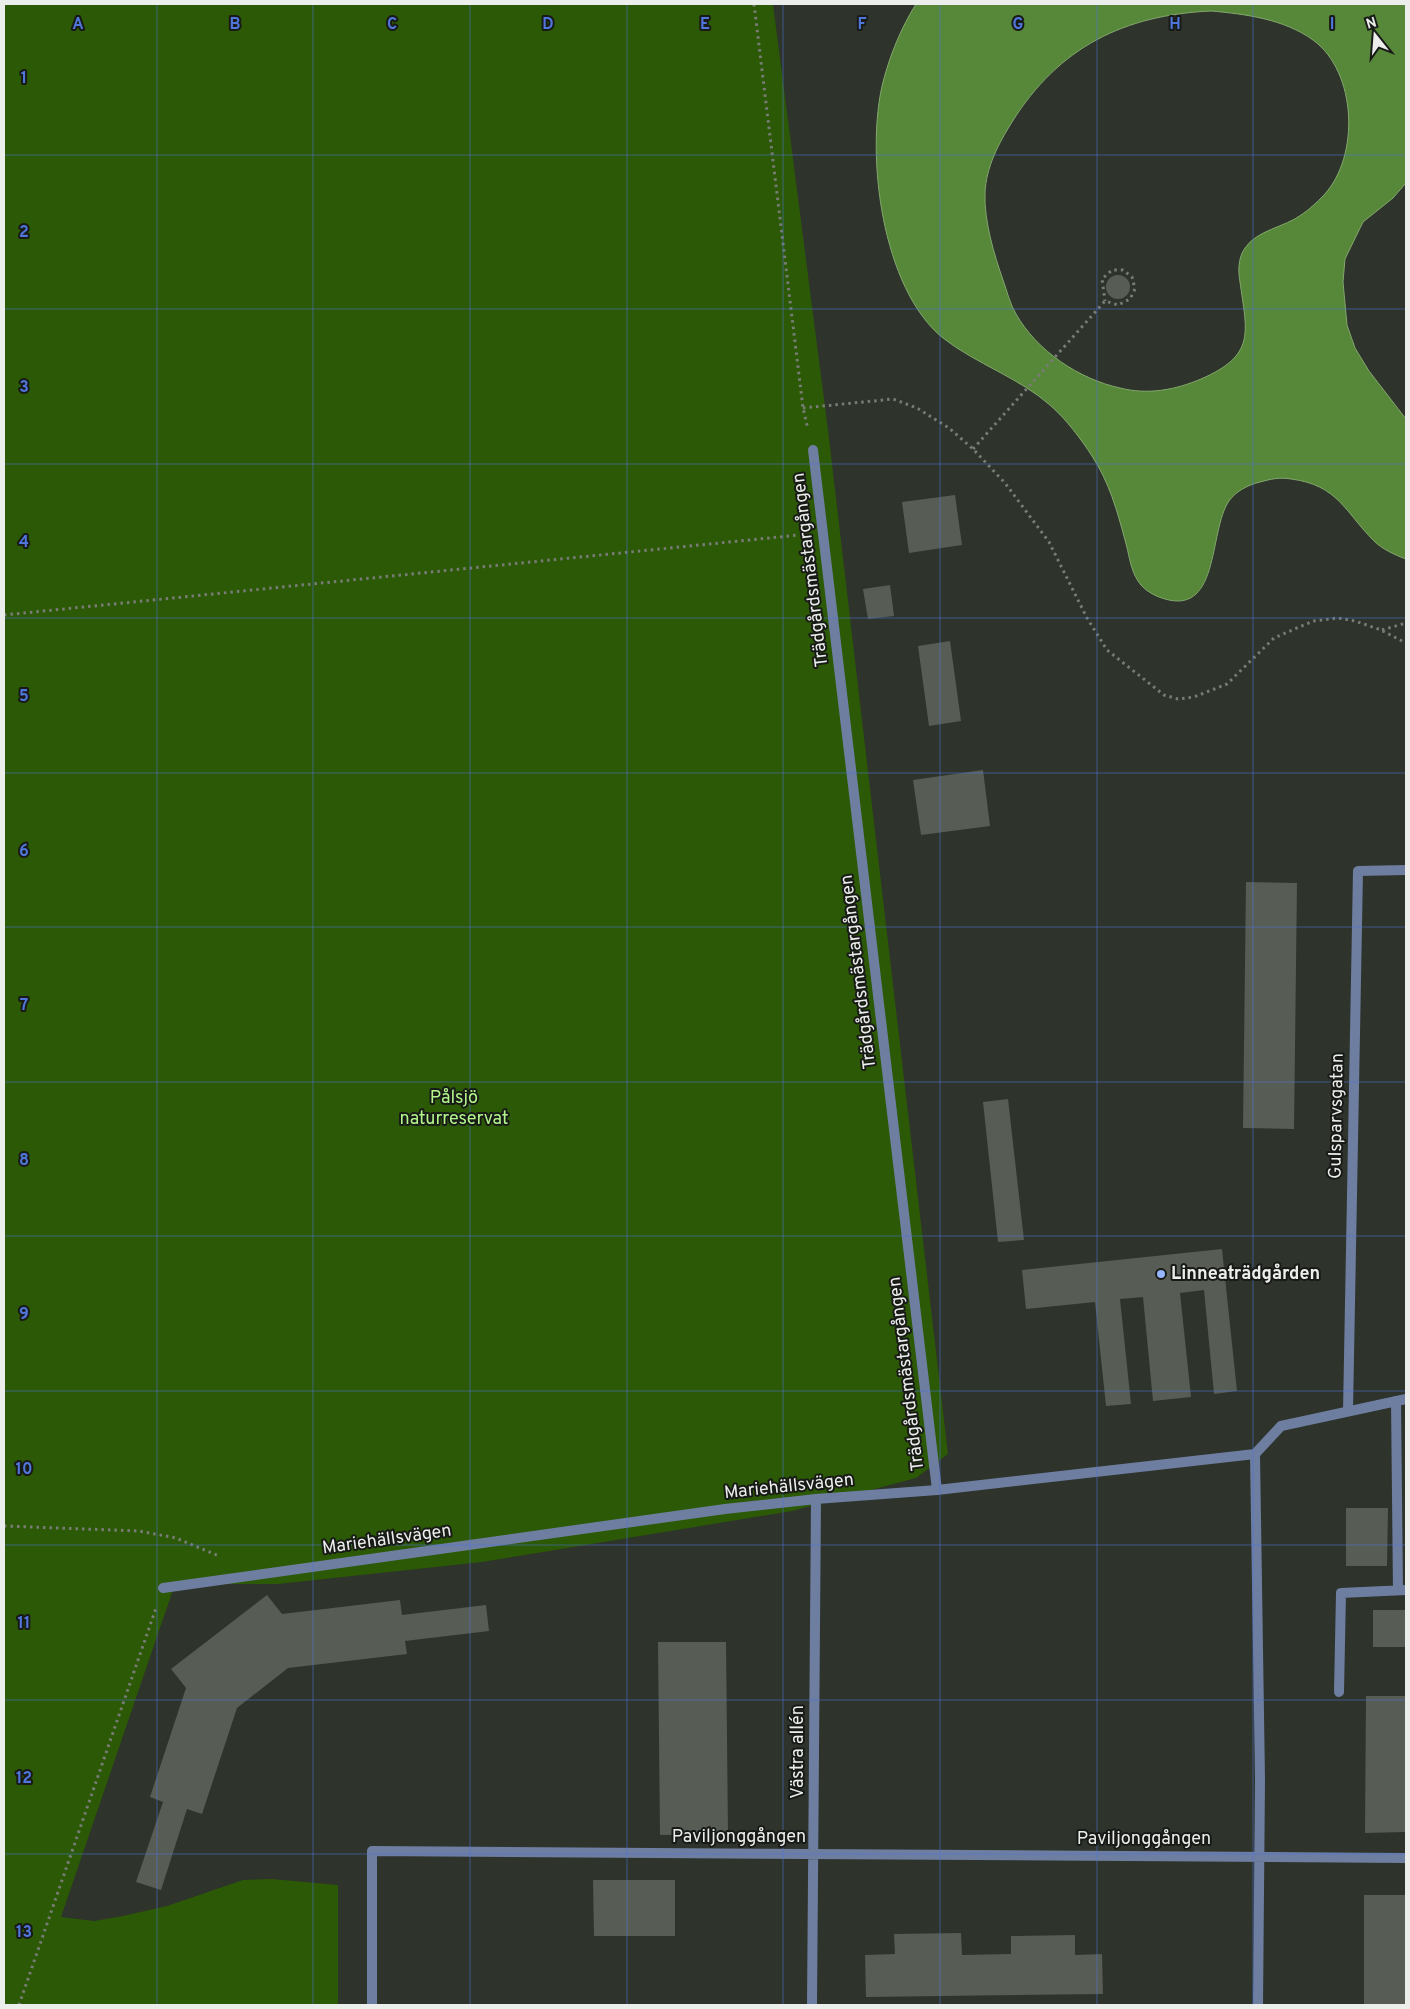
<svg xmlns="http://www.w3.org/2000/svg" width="1410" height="2009" font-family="Overpass,sans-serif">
	<rect width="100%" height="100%" fill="#2e332c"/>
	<path fill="#2c5905" d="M4,4H773L828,430L948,1454L916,1478L792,1511L482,1562L278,1584H175L61,1917L94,1921L123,1916L167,1906L243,1880L272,1879L338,1885V2005H4Z"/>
	<path fill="#578839" stroke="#83a76e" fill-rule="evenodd" d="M916,4H1406V183L1393,198L1363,222L1345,259L1343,282L1347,325L1355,348L1369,371L1406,419V559C1395,555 1382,549 1374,541C1345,512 1338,485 1291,479C1280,477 1271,479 1260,482C1248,485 1236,491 1229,501C1208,531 1221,621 1159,597C1151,594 1142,588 1138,581C1130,569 1129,553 1125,540C1117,510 1109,482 1092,456C1081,439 1066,419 1051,406C1020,378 976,364 943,338C882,289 865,154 883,82C890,55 901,28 916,4ZM1211,11C1245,14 1284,19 1313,40C1357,72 1360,156 1324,195C1317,202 1309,210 1301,215C1285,227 1257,230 1245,248C1238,258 1238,271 1240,282C1247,333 1256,355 1201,379C1175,390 1148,395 1120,388C1079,379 1037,351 1016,314C1010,304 1007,291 1003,280C994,254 984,221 985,193C986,167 999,143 1012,122C1059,47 1124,15 1211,11Z"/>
	<path fill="#575c54" d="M1106 287a12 12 0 1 1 24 0a12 12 0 1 1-24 0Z
		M955,495L962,545L909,553L902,502Z
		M890,585L894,616L868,619L863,589Z
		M950,641L961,721L929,726L918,646Z
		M983,770L990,826L921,835L913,780Z
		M1246,882L1297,883L1294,1129L1243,1128Z
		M1008,1099L1024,1240L998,1242L983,1102Z
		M1222,1249L1237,1391L1214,1394L1204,1290L1180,1293L1191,1397L1153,1401L1143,1297L1120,1299L1131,1404L1106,1406L1095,1302L1026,1309L1022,1270Z
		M1346,1508H1388L1387,1566H1346Z
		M267,1595L282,1614L400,1600L402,1615L486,1605L489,1631L405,1641L407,1654L288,1668L237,1708L202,1814L187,1809L161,1890L136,1882L163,1802L150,1797L186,1688L171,1669Z
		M1373,1610H1406V1647H1373Z
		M658,1642H726L728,1834L660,1835Z
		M1366,1696H1406V1832L1365,1833Z
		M593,1880H675V1936H594Z
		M1364,1895H1406V2005H1364Z
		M961,1933L962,1955L1011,1954V1936L1075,1935V1955L1102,1954L1103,1994L866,1997L865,1955L895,1954L894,1934Z"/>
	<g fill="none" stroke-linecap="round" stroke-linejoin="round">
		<path stroke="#787c76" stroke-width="3" stroke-dasharray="2.5 4" stroke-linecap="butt" d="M754,4L803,408L808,429
			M803,408L893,399L917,408L949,428L973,449L1005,483L1049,542L1087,618L1107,650L1164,695L1178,699L1194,697L1227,684L1274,638L1313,621L1338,618L1355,621L1381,630L1406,643
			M973,449L1105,301L1118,305L1130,299L1135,289L1132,277L1123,270H1112L1102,279L1105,301
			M4,615L799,535
			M1382,630L1406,623
			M4,1526L139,1531L176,1538L219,1556
			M19,2005L156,1608"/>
		<path stroke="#6e7ea0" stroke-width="10" d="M1396,1401L1398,1590
			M1339,1692L1341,1593L1406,1590"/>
		<path stroke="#6e7ea0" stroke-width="10" d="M813,450L937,1490
			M1348,1411L1358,871L1406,870
			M1255,1454L1260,1779L1258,2005
			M163,1588L725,1509L816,1499L937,1490L1255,1454L1281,1426L1406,1399
			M372,2005V1851L1406,1858
			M812,2005L816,1499"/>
	</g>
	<path fill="none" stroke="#5076dc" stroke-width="1" stroke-opacity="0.55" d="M157,4V2005M313,4V2005M470,4V2005M627,4V2005M783,4V2005M940,4V2005M1097,4V2005M1253,4V2005M4,155H1406M4,309H1406M4,464H1406M4,618H1406M4,773H1406M4,927H1406M4,1082H1406M4,1236H1406M4,1391H1406M4,1545H1406M4,1700H1406M4,1854H1406"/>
	<circle fill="#95b6fd" stroke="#181a17" stroke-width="2" cx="1161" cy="1274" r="5"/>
	<g text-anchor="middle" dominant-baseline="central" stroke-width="4" stroke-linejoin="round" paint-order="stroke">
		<g font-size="18" fill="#ebeeea" stroke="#181a17">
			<text transform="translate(811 570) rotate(-97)">Trädgårdsmästargången</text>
			<text transform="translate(859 972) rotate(-97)">Trädgårdsmästargången</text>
			<text transform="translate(1337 1116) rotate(-89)">Gulsparvsgatan</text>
			<text transform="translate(907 1374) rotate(-97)">Trädgårdsmästargången</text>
			<text transform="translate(789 1487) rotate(-6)">Mariehällsvägen</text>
			<text transform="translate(387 1540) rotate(-8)">Mariehällsvägen</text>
			<text transform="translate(798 1752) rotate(-90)">Västra allén</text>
			<text x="739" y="1837">Paviljonggången</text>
			<text x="1144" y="1839">Paviljonggången</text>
		</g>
		<g font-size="18" fill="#b1f58b" stroke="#181a17">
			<text x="454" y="1098">Pålsjö<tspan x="454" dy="21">naturreservat</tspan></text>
		</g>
		<g font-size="18" font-weight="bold" fill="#ebeeea" stroke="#181a17" text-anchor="start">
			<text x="1171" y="1274">Linneaträdgården</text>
		</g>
	</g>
	<g font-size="16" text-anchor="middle" font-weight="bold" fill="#5076dc" stroke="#181a17" stroke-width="4" stroke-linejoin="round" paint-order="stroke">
		<text x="78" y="29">A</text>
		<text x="235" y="29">B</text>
		<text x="392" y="29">C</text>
		<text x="548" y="29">D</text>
		<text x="705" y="29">E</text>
		<text x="862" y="29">F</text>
		<text x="1018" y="29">G</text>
		<text x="1175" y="29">H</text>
		<text x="1332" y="29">I</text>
		<text x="24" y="83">1</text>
		<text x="24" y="237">2</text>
		<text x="24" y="392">3</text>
		<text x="24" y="547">4</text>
		<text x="24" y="701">5</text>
		<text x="24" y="856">6</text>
		<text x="24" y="1010">7</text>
		<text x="24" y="1165">8</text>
		<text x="24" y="1319">9</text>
		<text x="24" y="1474">10</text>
		<text x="24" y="1628">11</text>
		<text x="24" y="1783">12</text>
		<text x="24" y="1937">13</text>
	</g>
	<rect width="1410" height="2009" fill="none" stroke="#ebeeea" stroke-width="10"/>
	<g transform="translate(1375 35) rotate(343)" stroke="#181a17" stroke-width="4" paint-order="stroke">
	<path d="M0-4L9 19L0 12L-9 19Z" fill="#ebeeea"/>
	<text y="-8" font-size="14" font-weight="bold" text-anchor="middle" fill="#ebeeea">N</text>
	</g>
</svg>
